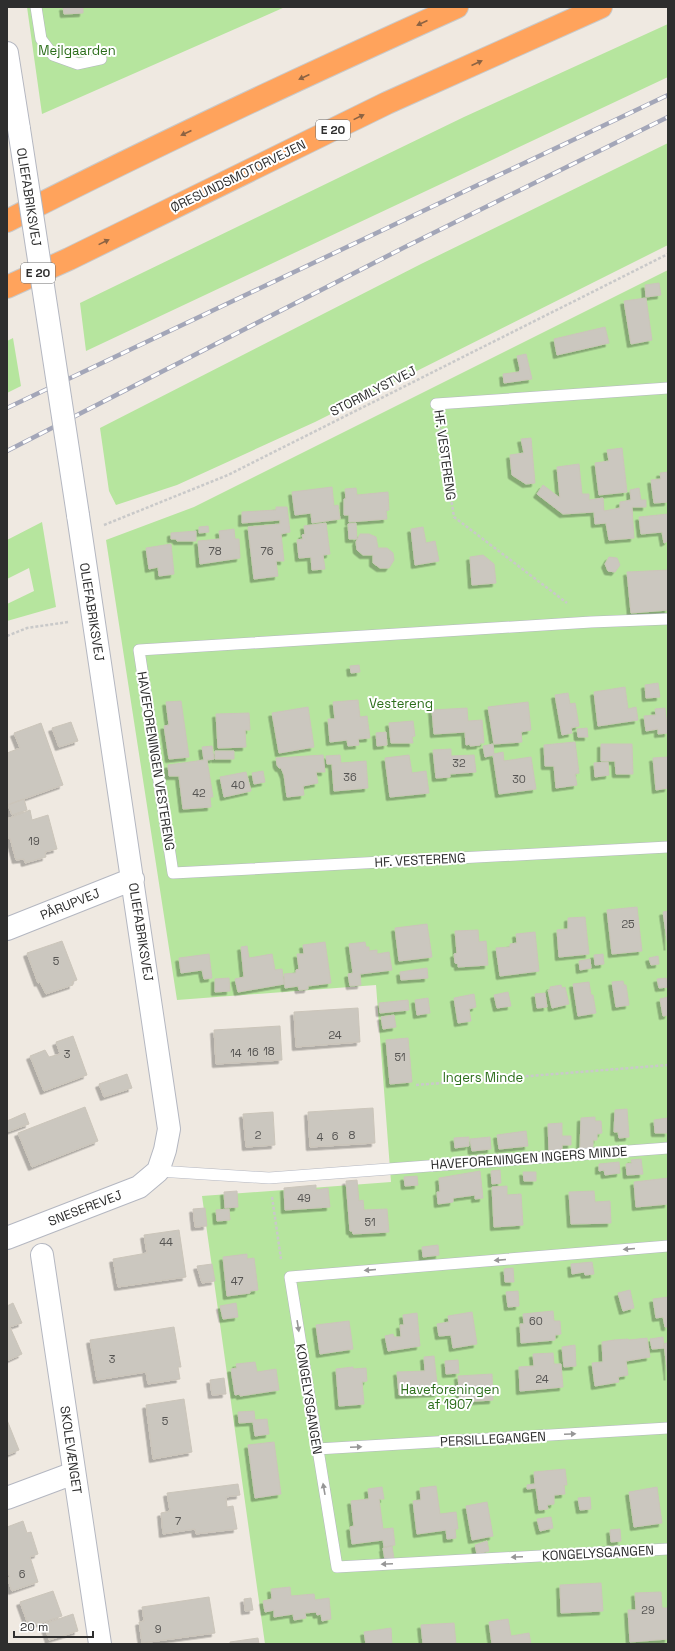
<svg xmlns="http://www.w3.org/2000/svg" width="675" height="1651" font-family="'Space Grotesk',sans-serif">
	<defs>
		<filter id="shadow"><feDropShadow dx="-3.5" dy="3.5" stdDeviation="0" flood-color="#0004"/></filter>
	</defs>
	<rect width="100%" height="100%" fill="#efe9e1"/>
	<path fill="#b6e59e" d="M27,7H285L42,114Z
		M668,24V77L86,351L80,303L464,117Z
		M668,143V245L315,422L177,485L116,505L109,491L100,428L421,264Z
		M668,270V1644H265L202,1196L391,1182L376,985L177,1000L106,540L194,507Z
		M13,338L21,386L7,393V341Z
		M42,522L56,607L7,621V604L34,591L29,568L7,579V540Z"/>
	<path fill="#cbc7bf" stroke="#cbc5ba" filter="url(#shadow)" d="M63,7H83V13L64,14Z
		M659,283L661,295L646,297L645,285Z
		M646,298L652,340L631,344L624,301Z
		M605,327L609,343L557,355L554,339Z
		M526,354L532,379L504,383L503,374L519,372L520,369L517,356Z
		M531,438L535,483L526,484L512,475L510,455L524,453L521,439Z
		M622,448L627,492L599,495L595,463L609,461L607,450Z
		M579,464L582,494H589V500L603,498L604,511L620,508V502L631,500L630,490L639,488L641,500H646V507H632L634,538L609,540L606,523L595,524L594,512L563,514L537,494L543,485L560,498L557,467Z
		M668,472V502L654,503L651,480L661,479L660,473Z
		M332,487L334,506L338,505L340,519L312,523L311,513L295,515L292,492Z
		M356,488L357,495L388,492L389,510L386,511L387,519L349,522V515H344V499H346L345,489Z
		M276,507H287L290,532L281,534L284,561H276L278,576L254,579L248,527L280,524V520L242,523V512L276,510Z
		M668,514V541L664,543L662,532L641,534L639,517Z
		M326,523L330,554L323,555L325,569L312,570L311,557L299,558L297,540L303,539L302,535L305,534L304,526Z
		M356,523L357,539H349L348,524Z
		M208,526L209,532L199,533V527Z
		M423,527L426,543L435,541L439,561L415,565L411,529Z
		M234,529L235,539H239L240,558L200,564L198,541L220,539L219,531Z
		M196,531V541H177L176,539H171V533Z
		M360,534H369L376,537L378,548H387L393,553L394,560L389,568H380L373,563V555H363L357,550L356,542Z
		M171,544L174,574L159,576L158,567L149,569L146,548Z
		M483,555L494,564L496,583L472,585L470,557Z
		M609,557L617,558L620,565L615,572L608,571L605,564Z
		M668,570V610L631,613L627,572Z
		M359,665L360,672L351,673L350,666Z
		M658,683L660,697L646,698L645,685Z
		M625,687L628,709L636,707L638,720L598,726L594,692Z
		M568,693L570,704L575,703L579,726L571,728L572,733L562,735L555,695Z
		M358,700L360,717L367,716L370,738L358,739L359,745L348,746L347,740L330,742L328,719H335L333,702Z
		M181,701L189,757L169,759L164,726L169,725L166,702Z
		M528,702L531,730L521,732L522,742L494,744L488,707Z
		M308,707L314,747L279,753L272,713Z
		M467,708L468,721L482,720L484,743H480V745L470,746V744L466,745L465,732L434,734L432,710Z
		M665,708L668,733L658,734V729L646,731L644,716L656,715L655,709Z
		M249,713L250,730H245L246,747L218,748L216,714Z
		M413,721L415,736L412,737L413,743H391L389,723Z
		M71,722L78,741L59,747L52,728Z
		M41,723L63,785L7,805V753L20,748L14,733Z
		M587,728L588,737H578L577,729Z
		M386,732L387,745L377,746L376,733Z
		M575,742L579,773L575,774L577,785L556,788L554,766H545L544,745Z
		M493,744L494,754L503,752L504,761L531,757L536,789L499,794L493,755L485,757L483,746Z
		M601,744H632L633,774H616L615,761H601Z
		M212,746L214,759L207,760L213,797H210L211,807L183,809L179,776H169L168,765L204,760L202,747Z
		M451,749V756L474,755L476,772L450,774V777L436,778L433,750Z
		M215,751H234V759H215Z
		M323,755L325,772H316L318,783L303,786L304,795L287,797L284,775L281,768H279L277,765L276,758Z
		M340,755L341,763L366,761L368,788L334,791L332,764H327L326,756Z
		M409,755L412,773L426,771L429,793L390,797L385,758Z
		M668,757V788L656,790L653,758Z
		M608,762L609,775L595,777L594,763Z
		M263,771L265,782L254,784L252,773Z
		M246,772L251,791L224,797L220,777Z
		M24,799L27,810L12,815L8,805Z
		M30,810L32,820L48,815L57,849L45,852L46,857L25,863L24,859L16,860L10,838L7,839V819Z
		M637,907L642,951L612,954L607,910Z
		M668,911V947L663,912Z
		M585,917L589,954L559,957L557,930L568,929V918Z
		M427,924L432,957L399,961L395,928Z
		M478,930L479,942L486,941L488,965L458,967V964L455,963L454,954L457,953L455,931Z
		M535,932L539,971L500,976L496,948L510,947V944L517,943L516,934Z
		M62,941L77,980L72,982L73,985L46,994L40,982L38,983L27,953Z
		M325,942L331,983L308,986V989L299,990L298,986L285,988L284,974L296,973V970L299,969L297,954H304L303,945Z
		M365,942L366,947H369V951L377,950V954L389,952L392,970L360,974L361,985L350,986L348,974L353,973L349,944Z
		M247,946L249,958L272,954L275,970L282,969L284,984L238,992L235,979L244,977L241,947Z
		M209,954L212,978L204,979L202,970L181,973L179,958Z
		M603,954L604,964L595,965L594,955Z
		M658,956L659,964L651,965L649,958Z
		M590,959L591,968L580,970L579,961Z
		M427,968L428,978L401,980L400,972Z
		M229,978L230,991L215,992V979Z
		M666,978L668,987L659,988L657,979Z
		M623,981L624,985H626L629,1005L616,1007L612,982Z
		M589,982L591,995H593L596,1013L578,1016L573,984Z
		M561,985L562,988L565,987L569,1004L552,1008L548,990H550V987Z
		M508,992L511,1006L497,1008L494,995Z
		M545,993L547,1007L537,1008L535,994Z
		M474,994L476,1007L469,1009L471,1021L458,1023L454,998Z
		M668,997V1015L663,1016L660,999Z
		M428,998L430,1013L417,1015L415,1000Z
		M408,1000L409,1010L380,1013L379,1003Z
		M358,1008L360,1042L296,1047L294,1012Z
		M394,1015L396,1027L383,1029L381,1017Z
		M280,1026L282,1060L216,1064L214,1030Z
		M73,1036L87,1075L44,1091L30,1056L45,1050L49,1057L60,1054L56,1042Z
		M408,1038L412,1082L390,1084L386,1040Z
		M127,1074L132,1088L104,1097L99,1084Z
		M85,1107L98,1141L32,1167L18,1133Z
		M373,1108L375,1143L310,1147L308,1112Z
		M627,1109L629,1137L619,1138L618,1132H614L615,1110Z
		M273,1112L275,1145L246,1147L243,1114Z
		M25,1113L29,1124L7,1132V1121Z
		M595,1117V1121H601L602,1133L597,1134V1140H593V1148L580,1149L581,1118Z
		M667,1118L668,1133H655L654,1120Z
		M562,1123V1136H571V1145H562V1151H549L548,1124Z
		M526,1131L528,1146L499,1149L497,1135Z
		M469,1137V1146L455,1148L454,1138Z
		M490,1137L491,1149L472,1151L470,1139Z
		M641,1159L643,1174L627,1175L626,1164L632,1163L631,1160Z
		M619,1162L620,1173L605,1175L604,1170L599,1171V1164Z
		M500,1170L501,1183L492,1184L491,1171Z
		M480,1171L483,1198L475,1199V1195L453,1198V1202L438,1204L437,1192H440L439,1178Z
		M523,1172H536V1181H524Z
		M417,1176L418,1185L405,1186L404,1177Z
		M668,1178V1204L636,1207L634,1182Z
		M357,1180L359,1201L363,1200L364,1210L387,1209L389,1232L353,1234L352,1231H350L346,1181Z
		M316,1185V1190L328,1188L330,1207L285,1210L284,1188Z
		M507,1186V1195L521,1194L523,1225L494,1227L492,1187Z
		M237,1191L238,1207L225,1208L224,1192Z
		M594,1191L595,1202L610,1201L611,1223L571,1224L569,1192Z
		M205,1208L207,1226L195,1227L193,1209Z
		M229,1209L230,1220L217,1221L216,1210Z
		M179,1230L186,1277L118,1287L113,1259L147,1253L144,1235Z
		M438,1245L439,1255L423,1257L422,1247Z
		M247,1254V1259L254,1258L258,1290L250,1291V1293L227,1296L223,1257Z
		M592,1262L594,1274L585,1275L584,1272L572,1274L571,1264Z
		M212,1264L215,1281L202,1283L197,1266Z
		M513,1268L514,1282H505L504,1269Z
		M630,1290L634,1308L623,1311L618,1293Z
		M518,1291L519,1306L508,1307L506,1292Z
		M668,1297V1327H665L663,1317L656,1318L653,1299Z
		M13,1303L22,1323L10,1327L22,1354L7,1361V1306Z
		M236,1303L238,1317L223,1319L220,1306Z
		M553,1311L554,1321H560L561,1334L555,1335V1340L521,1343L520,1324H524L523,1314Z
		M472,1312L477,1344L453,1348L451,1335L439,1336L437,1324L449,1322L448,1316Z
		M417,1313L420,1346L388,1351L385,1336L393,1334L394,1337H401L400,1325H404L403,1315Z
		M349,1321L353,1349L320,1354L316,1325Z
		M174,1327L181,1367H178L180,1379L148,1384L146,1372L97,1380L90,1340Z
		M663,1337L664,1348L652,1349L650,1339Z
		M647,1338L650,1357L626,1361L628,1375L618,1377L619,1382L595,1386L592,1363L603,1362L602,1342L614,1340L628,1339L629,1340Z
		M668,1340V1377L664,1344L667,1343Z
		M575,1345L576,1366L564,1367L562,1347Z
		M553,1353L554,1364H561L563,1387L520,1391L519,1367L534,1366L533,1354Z
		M434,1356L438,1393L399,1395L397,1372L425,1371L424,1357Z
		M458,1360L459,1373L446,1374L445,1361Z
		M255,1362L257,1372L276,1369L279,1390L240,1396V1394L235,1395L231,1369L237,1368L236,1364Z
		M353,1367V1369L366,1368L367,1381L362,1382L364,1404L339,1406L336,1369Z
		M492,1374L493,1400L460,1402L458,1376Z
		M224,1378L226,1394L212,1395L210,1380Z
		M184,1399L192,1452L153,1459L146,1405Z
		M254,1411L255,1420L267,1419L269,1434L255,1436L253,1422L239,1423L238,1412Z
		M7,1420L19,1450L7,1455Z
		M274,1442L281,1494L255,1498L248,1445Z
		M565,1469L567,1485H564L565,1494L554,1495V1504L547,1505L548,1509L539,1510L536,1488L527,1489V1485L535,1484L534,1472Z
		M238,1484L240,1495L226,1497L227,1507L233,1506L237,1529L196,1534L195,1529L163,1534L161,1513L170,1511L167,1493Z
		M436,1486L440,1514L456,1512L458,1529H455L456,1538L447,1539L446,1530L417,1534L413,1501L421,1500L420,1488Z
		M382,1487L384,1499H379L383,1529L393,1528L395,1545L384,1547L383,1540L352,1544L350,1527L354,1526L351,1501L369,1499L368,1489Z
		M657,1487L662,1523L634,1527L629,1492Z
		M590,1497L591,1509L580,1510L578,1498Z
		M487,1502L493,1536L472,1540L466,1506Z
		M551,1517L553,1528L540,1531L537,1519Z
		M23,1521L27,1533L31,1532L38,1554L30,1557L38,1582L12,1591L7,1578L10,1577L7,1569V1527Z
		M620,1529L621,1541L611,1542L610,1530Z
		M487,1541L489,1551L477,1554L475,1545Z
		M392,1546L394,1559L385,1560L383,1548Z
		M601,1583L603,1611L561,1613L560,1585Z
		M290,1587L291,1596L314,1594L315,1600L329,1598L331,1619L322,1621L321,1614L317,1615L316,1612L305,1613L306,1618L294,1620L293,1614L274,1617V1610L265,1612L263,1601L272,1599L271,1589Z
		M53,1591L62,1616L29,1627L20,1602Z
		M661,1592L662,1608H668V1639L630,1642L628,1610H636L635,1593Z
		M209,1597L215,1633L142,1643L139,1622L144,1621L142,1607Z
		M251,1598L253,1610L245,1611L244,1599Z
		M73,1614L78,1631L49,1640L44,1624Z
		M508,1619L511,1636L529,1633L531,1644H492L489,1622Z
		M454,1623L456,1644H423L421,1625Z
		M391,1628L392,1644H366L364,1632Z
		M258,1638L259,1644H230V1642Z"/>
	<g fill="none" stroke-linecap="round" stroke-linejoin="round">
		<defs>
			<path id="lane" d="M36,7L41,39L53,55L78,64L101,59
				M436,404L668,388
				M668,619L591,622L139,650L173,873L668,847
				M158,1171L269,1178L668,1148
				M668,1246L290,1277L337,1567L668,1549
				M317,1449L668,1428"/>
			<path id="street" d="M7,53L19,129
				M7,929L133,879
				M7,1238L139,1187L158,1171L165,1150L169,1129L78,515
				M42,1255L100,1644
				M7,1498L74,1473"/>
			<path id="highway" d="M7,221C155,145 306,75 457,7
				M7,287L69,259L387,103L601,7"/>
		</defs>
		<use href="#lane" stroke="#b4b7c1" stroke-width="12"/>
		<use href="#street" stroke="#b4b7c1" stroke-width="24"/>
		<use href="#highway" stroke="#c9c9c9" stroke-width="24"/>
		<path stroke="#c9c9c9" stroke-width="2.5" stroke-dasharray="3 2" stroke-linecap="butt" d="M439,423L454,517L567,603
			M104,525L228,475L668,254
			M7,636L27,628L68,622
			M416,1085L668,1065
			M272,1197L281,1259"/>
		<use href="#lane" stroke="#fff" stroke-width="11"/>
		<use href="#street" stroke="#fff" stroke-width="22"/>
		<use href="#highway" stroke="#ffa35c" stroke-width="22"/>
		<defs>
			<path id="rail" d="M7,408L668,95
				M7,451L405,247L668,117"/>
		</defs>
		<use href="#rail" stroke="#a3a6b8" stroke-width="4.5"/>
		<use href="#rail" stroke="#fff" stroke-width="3" stroke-dasharray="9" stroke-linecap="butt"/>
		<defs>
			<path id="street-bridge" d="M19,129L78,515"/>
		</defs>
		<use href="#street-bridge" stroke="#b4b7c1" stroke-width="24" stroke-linecap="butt"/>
		<use href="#street-bridge" stroke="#fff" stroke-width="22"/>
	</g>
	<defs><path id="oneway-solid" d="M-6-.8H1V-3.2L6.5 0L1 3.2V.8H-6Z"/></defs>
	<g fill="#8c6343">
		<use href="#oneway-solid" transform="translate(422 23) rotate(156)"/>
		<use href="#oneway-solid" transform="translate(477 63) rotate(-24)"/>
		<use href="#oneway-solid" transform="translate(304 77) rotate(155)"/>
		<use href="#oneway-solid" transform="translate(359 117) rotate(-26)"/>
		<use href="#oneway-solid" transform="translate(186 133) rotate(155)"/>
		<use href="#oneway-solid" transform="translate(104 242) rotate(-26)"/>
	</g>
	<g fill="#969696">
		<use href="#oneway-solid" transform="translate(629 1249) rotate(175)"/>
		<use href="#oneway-solid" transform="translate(500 1260) rotate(175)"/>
		<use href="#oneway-solid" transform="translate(370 1270) rotate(175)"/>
		<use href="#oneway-solid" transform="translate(298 1326) rotate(81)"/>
		<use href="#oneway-solid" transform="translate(570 1434) rotate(-3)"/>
		<use href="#oneway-solid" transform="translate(356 1447) rotate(-3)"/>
		<use href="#oneway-solid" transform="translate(324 1489) rotate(-100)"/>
		<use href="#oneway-solid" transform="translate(517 1557) rotate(177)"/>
		<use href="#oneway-solid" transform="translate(387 1564) rotate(177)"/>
	</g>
	<g text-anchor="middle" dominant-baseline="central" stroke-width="4" stroke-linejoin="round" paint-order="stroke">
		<g font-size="11" fill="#555452">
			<text x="215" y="551">78</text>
			<text x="267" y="551">76</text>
			<text x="459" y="763">32</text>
			<text x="350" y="777">36</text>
			<text x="519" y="779">30</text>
			<text x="238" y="785">40</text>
			<text x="199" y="793">42</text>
			<text x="34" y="841">19</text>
			<text x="628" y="924">25</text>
			<text x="56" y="961">5</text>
			<text x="335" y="1035">24</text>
			<text x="269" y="1051">18</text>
			<text x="253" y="1052">16</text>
			<text x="236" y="1053">14</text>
			<text x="67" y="1054">3</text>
			<text x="400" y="1057">51</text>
			<text x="258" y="1135">2</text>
			<text x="352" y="1135">8</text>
			<text x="335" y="1136">6</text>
			<text x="320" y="1137">4</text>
			<text x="304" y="1198">49</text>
			<text x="370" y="1222">51</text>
			<text x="166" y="1242">44</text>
			<text x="237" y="1281">47</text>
			<text x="536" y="1321">60</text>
			<text x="112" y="1359">3</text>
			<text x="542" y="1379">24</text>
			<text x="165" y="1421">5</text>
			<text x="178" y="1521">7</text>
			<text x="22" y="1574">6</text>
			<text x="648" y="1610">29</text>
			<text x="158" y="1629">9</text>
		</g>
		<g fill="#fff" stroke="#6d6d6d" stroke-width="1">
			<rect x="316" y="120" width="34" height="20" rx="3"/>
			<rect x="21" y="263" width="34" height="20" rx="3"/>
		</g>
		<g font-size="12" font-weight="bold" fill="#2e2e2e">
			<text x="333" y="130">E 20</text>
			<text x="38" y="273">E 20</text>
		</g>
		<g font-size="13" fill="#2c6e1b" stroke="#fff">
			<text x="77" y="50">Mejlgaarden</text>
			<text x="401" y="703">Vestereng</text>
			<text x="483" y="1077">Ingers Minde</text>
			<text x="450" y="1389">Haveforeningen<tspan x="450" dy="15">af 1907</tspan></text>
		</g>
		<g font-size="13" fill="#2e2e2e" stroke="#fff">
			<text transform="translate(238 176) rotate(-26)">ØRESUNDSMOTORVEJEN</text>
			<text transform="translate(29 197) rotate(81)">OLIEFABRIKSVEJ</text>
			<text transform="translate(373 391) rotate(-27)">STORMLYSTVEJ</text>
			<text transform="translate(445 455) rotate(82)">HF. VESTERENG</text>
			<text transform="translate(92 612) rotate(81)">OLIEFABRIKSVEJ</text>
			<text transform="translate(156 761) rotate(81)">HAVEFORENINGEN VESTERENG</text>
			<text transform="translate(420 860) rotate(-3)">HF. VESTERENG</text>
			<text transform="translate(70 904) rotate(-22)">PÅRUPVEJ</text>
			<text transform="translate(141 932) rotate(81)">OLIEFABRIKSVEJ</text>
			<text transform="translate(529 1158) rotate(-4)">HAVEFORENINGEN INGERS MINDE</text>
			<text transform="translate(85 1208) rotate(-21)">SNESEREVEJ</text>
			<text transform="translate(309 1399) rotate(81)">KONGELYSGANGEN</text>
			<text transform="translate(493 1439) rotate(-3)">PERSILLEGANGEN</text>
			<text transform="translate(71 1450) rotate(82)">SKOLEVÆNGET</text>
			<text transform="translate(598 1553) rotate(-3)">KONGELYSGANGEN</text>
		</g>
	</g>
	<rect width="675" height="1651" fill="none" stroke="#2e2e2e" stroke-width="16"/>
	<path d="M14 1631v6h79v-6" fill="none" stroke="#2e2e2e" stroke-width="2"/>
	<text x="20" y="1631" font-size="12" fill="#2e2e2e" stroke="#ffffff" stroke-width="3" paint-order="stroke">20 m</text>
</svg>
